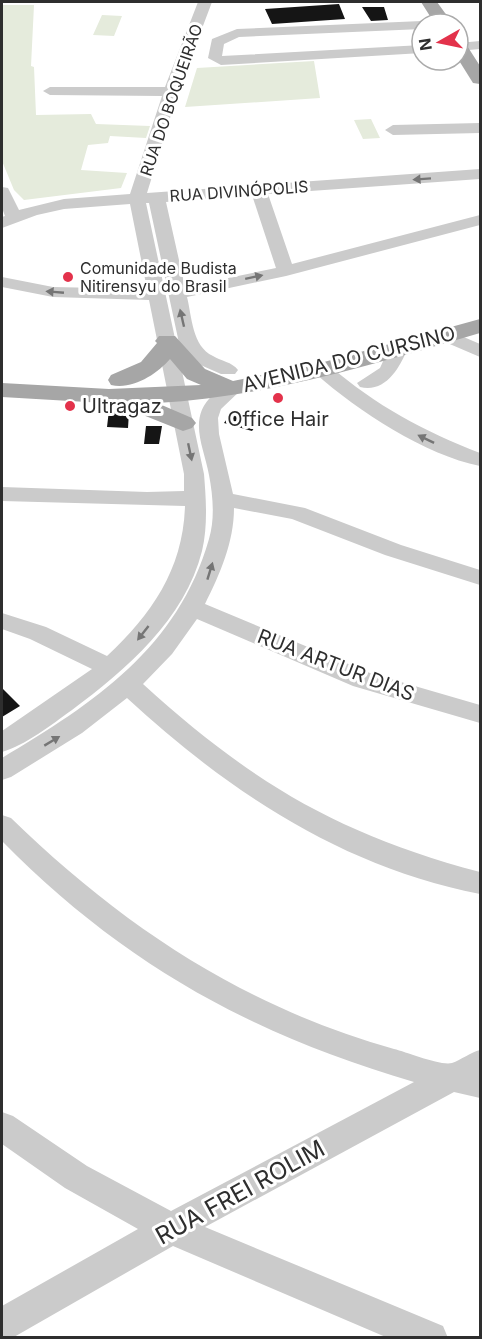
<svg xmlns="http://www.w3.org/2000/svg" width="482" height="1339" font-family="Inter,sans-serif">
	<rect width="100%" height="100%" fill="#fff"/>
	<path fill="#e5ebdc" d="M2,5H34L31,66L34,67L36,115L91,114L96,124L150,126L146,138L110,136L108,143L88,145L81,170L127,173L121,188L24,200L14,190L2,161Z
		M102,15L122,16L114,36L93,35Z
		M314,61L320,98L185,107L197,68Z
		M371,119L380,138L363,139L354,120Z"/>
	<path fill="#151515" d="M339,4L345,19L272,24L265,9Z
		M362,7H384L388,20L371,21Z
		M109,410L129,412L128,428L107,427Z
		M233,410L261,418L252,431L224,423Z
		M146,426H162L159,444H144Z
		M2,688L20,706L2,717Z"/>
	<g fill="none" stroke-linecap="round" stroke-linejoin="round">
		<path fill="#cbcbcb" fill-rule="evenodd" d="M198,2H212L178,92L147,193L480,169V179L268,194L292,264L480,215V225L286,276L187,297C192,317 192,346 213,356C221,361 232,362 238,370L235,374H221L196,363L179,343L149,203H146L204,474C206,499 208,525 202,551C185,619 126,670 72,710C51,725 26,745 2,752V731L92,669L30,639L2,629V613L46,627L107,656C152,614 183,569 185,506L2,501V487L147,492L184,491V474L149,300L53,297L2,287V277L53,287L147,289L130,204L64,209L37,215L2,228V217L5,216L2,208V187L8,188L19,210L64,199L130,194L162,96L50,95L43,91L50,87H165ZM252,195L276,268L185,287L166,202Z
			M422,21L428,24H422V29L239,37L224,44L222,56L422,45V53L221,65L208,58L212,39L237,29Z
			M480,41V49L458,51V43Z
			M480,123V133L393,135L385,130L393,125Z
			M445,329L480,344V357L438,339L436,335Z
			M397,344L407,350C399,369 385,393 360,387L357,383L380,368L390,346Z
			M323,364L330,366C375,405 425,432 480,453V466C425,455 358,411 316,374L313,370L316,366Z
			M232,383L242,389L221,409L218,418L219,434L233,494L305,508L401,545L480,570V585L385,555L292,519L234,508C234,542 220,574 205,604L370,673L480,705V723L353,686L197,619L172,654L143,684C252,783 338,834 480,872V894C342,867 229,792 127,698L82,733L11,777L2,780V758C94,703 178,648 209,539C215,519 213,496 209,475C204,447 187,418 213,395C219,389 224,385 232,383Z
			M2,815L11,818C122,926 244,1007 394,1049C407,1052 440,1066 452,1063C461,1060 471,1052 480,1050V1098L454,1092L205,1227L443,1326L448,1338H388L173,1246L14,1337L2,1338V1306L138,1229L65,1188L2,1144V1112L13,1116L87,1166L171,1211L414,1082C250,1034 122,963 2,841Z"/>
		<path fill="#a6a6a6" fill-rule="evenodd" d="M421,2H437L453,24H435Z
			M458,40L464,41L480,66V84L473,83L458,59Z
			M480,319V333C374,364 268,397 157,403L192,418L196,423L192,428L183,431L123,407L121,404L2,397V383L109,389L201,385L187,379L170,359C157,374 133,390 111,385L108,380L111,375L141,362L157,343L155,341L159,336H175L205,369L233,381L324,362Z"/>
	</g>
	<defs><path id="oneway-solid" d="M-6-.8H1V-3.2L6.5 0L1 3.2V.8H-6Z" transform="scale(1.5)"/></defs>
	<g fill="#757575">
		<use href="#oneway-solid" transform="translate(422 179) rotate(176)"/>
		<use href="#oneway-solid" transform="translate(254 277) rotate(-12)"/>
		<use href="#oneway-solid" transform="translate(55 292) rotate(-175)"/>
		<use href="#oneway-solid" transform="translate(182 318) rotate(-103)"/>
		<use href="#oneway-solid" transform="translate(426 439) rotate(-154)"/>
		<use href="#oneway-solid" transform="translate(190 452) rotate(78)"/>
		<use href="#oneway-solid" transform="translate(210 571) rotate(-73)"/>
		<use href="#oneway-solid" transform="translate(143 633) rotate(128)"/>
		<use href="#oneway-solid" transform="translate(52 741) rotate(-31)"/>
	</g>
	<g fill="#e3324b" stroke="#fff" stroke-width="2">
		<circle cx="68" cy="277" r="6"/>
		<circle cx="278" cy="398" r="6"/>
		<circle cx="70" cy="406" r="6"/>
	</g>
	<g text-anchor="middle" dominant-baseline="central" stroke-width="6" stroke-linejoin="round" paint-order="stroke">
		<g font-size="16" fill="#2e2e2e" stroke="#fff">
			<text transform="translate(171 100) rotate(-71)">RUA DO BOQUEIRÃO</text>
			<text transform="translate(239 191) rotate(-4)">RUA DIVINÓPOLIS</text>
		</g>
		<g font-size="16" fill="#2e2e2e" stroke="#fff" text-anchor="start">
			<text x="80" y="268">Comunidade Budista<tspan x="80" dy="18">Nitirensyu do Brasil</tspan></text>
		</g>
		<g font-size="20" fill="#2e2e2e" stroke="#fff">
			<text transform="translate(349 359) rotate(-14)">AVENIDA DO CURSINO</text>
			<text transform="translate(336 665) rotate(21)">RUA ARTUR DIAS</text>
		</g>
		<g font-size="20" fill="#2e2e2e" stroke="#fff" text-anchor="start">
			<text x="82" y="406">Ultragaz</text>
			<text x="278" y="419" text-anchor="middle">Office Hair</text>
		</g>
		<g font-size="24" fill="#2e2e2e" stroke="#fff">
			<text transform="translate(240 1192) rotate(-29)">RUA FREI ROLIM</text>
		</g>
	</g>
	<rect width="482" height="1339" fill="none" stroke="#2e2e2e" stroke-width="6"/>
	<g transform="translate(440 42) rotate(261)"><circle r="28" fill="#ffffff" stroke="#ababab" stroke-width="1.5"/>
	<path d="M0-4.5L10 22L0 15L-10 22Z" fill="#e3324b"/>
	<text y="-9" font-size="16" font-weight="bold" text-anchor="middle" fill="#2e2e2e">N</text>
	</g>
</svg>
